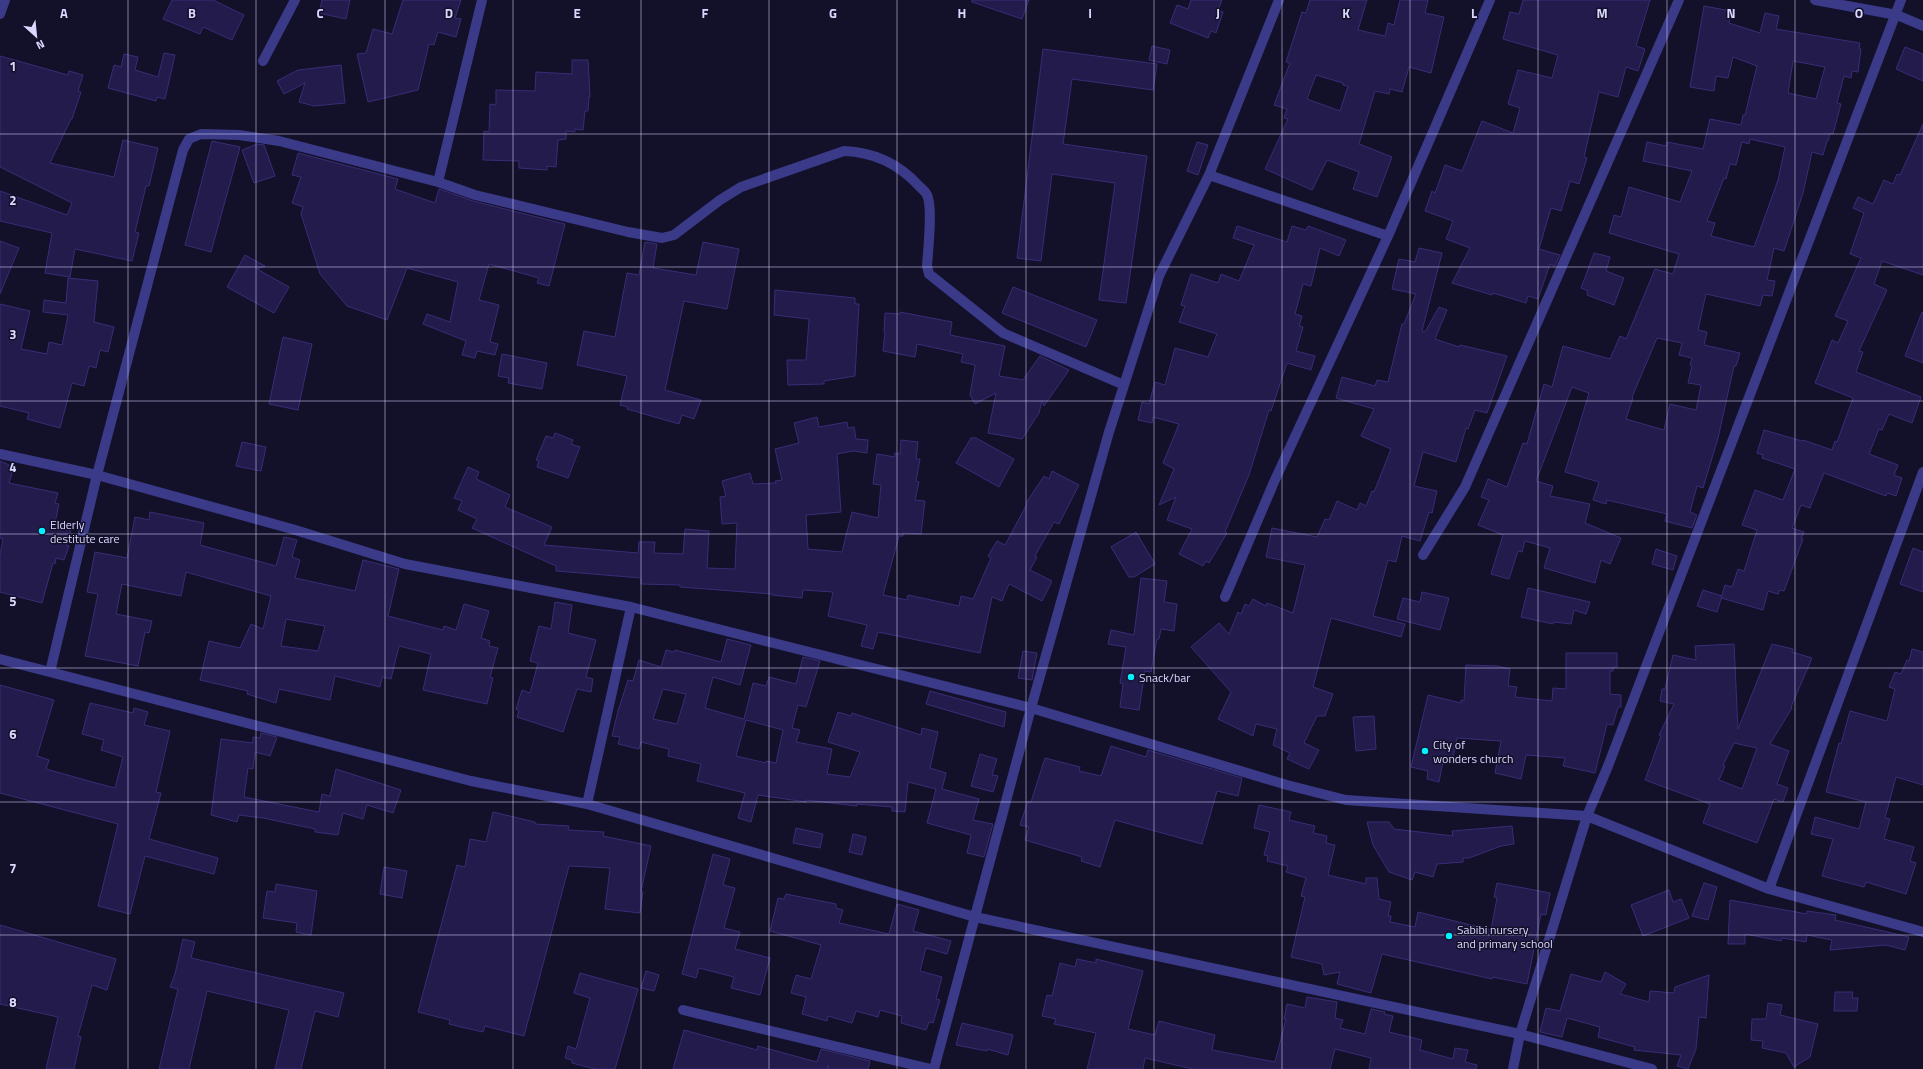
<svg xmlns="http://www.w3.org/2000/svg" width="1923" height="1069" font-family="'Titillium Web',sans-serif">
	<rect width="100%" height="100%" fill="#131029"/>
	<path fill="#231b4b" stroke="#382d77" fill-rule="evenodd" d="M172,0H213L244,15L232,40L203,27L200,34L163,19Z
		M322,0H350L346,19L319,13Z
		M403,0H461L455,18L461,19L456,37L438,32L434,45L429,44L418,90L368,102L357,54L366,53L373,29L392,34Z
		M972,0H1029L1022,19L972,2Z
		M1191,0H1222L1218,10L1223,12L1216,33L1211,31L1208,38L1170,23L1177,5L1188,9Z
		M1310,0H1367L1358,30L1385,36L1388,23L1394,25L1400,0H1428L1425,13L1444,17L1431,73L1409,67L1402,92L1390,89L1389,94L1375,91L1359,144L1392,157L1377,197L1353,189L1359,172L1327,160L1312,190L1265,169L1288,119L1284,118L1287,109L1274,105L1290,63L1286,62L1302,12L1306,13ZM1316,75L1343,83V85L1348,86L1340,111L1307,99Z
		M1523,0H1650L1636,46L1645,49L1638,71L1626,67L1618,97L1599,92L1584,157L1587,158L1579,184L1570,181L1561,211L1551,208L1539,249L1560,255L1555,266L1550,264L1538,299L1528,296L1526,303L1493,293L1492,295L1452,283L1470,248L1446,239L1453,221L1425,211L1432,191L1435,193L1445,165L1462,171L1482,121L1513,133L1520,108L1508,104L1518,70L1552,78L1558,55L1503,39L1510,12L1519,14Z
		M1704,6L1731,11L1729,23L1760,33L1765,13L1779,16L1776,29L1860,43L1859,48L1861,49L1858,72L1852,71L1851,78L1844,76L1837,103L1841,104L1833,134L1830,133L1828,141H1827L1823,155L1812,152L1803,193L1784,251L1774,248L1767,280L1775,281L1772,296L1763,295L1760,306L1706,294L1698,330L1707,332L1704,345L1740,353L1736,366H1734L1718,438L1703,488L1697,486L1690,512L1697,515L1692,528L1665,521L1667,514L1607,500L1606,504L1593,500L1599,482L1565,472L1589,393L1572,387L1536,481L1553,486L1550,496L1590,504L1585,523L1621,538L1610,564L1601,560L1595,583L1544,568L1550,548L1525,541L1522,552L1518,551L1509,579L1491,574L1503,535L1478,525L1489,500L1481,497L1488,479L1507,487L1523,443L1527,444L1544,384L1552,387L1563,346L1610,359L1620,336L1626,339L1655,269L1673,274L1679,254L1609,233L1614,215L1621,217L1629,187L1680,202L1692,171L1643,161L1647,142L1666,146L1667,142L1703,149L1710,119L1741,125L1743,115H1745L1757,66L1733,57L1728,78L1716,76L1714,91L1690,87ZM1793,61L1825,67L1816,99L1788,93ZM1750,139L1785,147L1778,180L1754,247L1711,236L1715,223L1707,221L1724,178L1726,179L1730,164L1736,165L1742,142L1749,144ZM1657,338L1682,343L1679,355L1692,358L1690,365L1692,366L1688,383L1701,385L1696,410L1670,404L1664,430L1626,419L1633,398L1632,397Z
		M1152,46L1170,50L1167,64L1149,60Z
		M1905,47L1923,54V81L1896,69Z
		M1043,49L1157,64L1153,90L1072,79L1063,144L1147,156L1126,303L1099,300L1115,183L1052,174L1041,261L1017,258Z
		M164,53L175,55L165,99L157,97L156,101L108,88L114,65L121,67L124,54L138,57L135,70L158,77Z
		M0,56L68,75L69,71L83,75L78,91L81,92L72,119H71L50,163L114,177L123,140L158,148L149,186H146L135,232L139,233L132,261L75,249L70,277L45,273L52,233L0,221V191L67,215L72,203L0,167Z
		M572,60H588L590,97H589L588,111H585L583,130L575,129V132L566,131V139L558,140L556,167L547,166V170L519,168V161L483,160L484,131L489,132L490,104L496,105V90L535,91L536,72L572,74Z
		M341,65L345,103L314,106L299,102L305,83L284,94L277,81L298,70Z
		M1923,124V275L1882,261L1874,284L1887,290L1859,351L1863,352L1856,372L1921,397L1912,423L1889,414L1882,430L1879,429L1869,454L1898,465L1894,475L1902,478L1896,496L1887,493L1886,496L1824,473L1810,508L1801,505L1792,528L1804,532L1801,539H1803L1784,591L1780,590L1778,594L1768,591L1763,610L1721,598L1725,585L1732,587L1738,569L1744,571L1757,530L1742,525L1755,490L1783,500L1795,469L1762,458L1763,455L1757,453L1764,430L1802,441L1803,440L1832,450L1835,441L1837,442L1853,398L1815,383L1832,340L1838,343L1848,321L1835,316L1861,258L1850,254L1864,213L1853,208L1858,197L1873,204L1884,180L1893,184L1897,174L1900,175Z
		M212,141L240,147L211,252L185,245Z
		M1197,142L1208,145L1198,175L1187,171Z
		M257,144L264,145L275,176L254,183L242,150Z
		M298,153L398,179L395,189L435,203L439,189L473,201L565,224L549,286L537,283L539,278L489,264L479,300L499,305L490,342L498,344L495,355L477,351L475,358L462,355L466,341L423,324L427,314L450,322L458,282L407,268L387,320L347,306L320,274L301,214L303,207L292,203L301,177L292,175Z
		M1237,226L1287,242L1292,226L1306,230L1308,226L1346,240L1339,256L1320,248L1311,286L1303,284L1295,314L1302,316L1299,326L1303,327L1296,351L1315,356L1311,370L1287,363L1271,411L1269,410L1249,475L1225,532L1227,533L1209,563L1206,561L1203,566L1179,554L1192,529L1167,520L1176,497L1159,505L1174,469L1163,463L1179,424L1153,417L1152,423L1138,420L1142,402L1149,404L1155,382L1165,385L1175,348L1208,357L1217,334L1179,322L1185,306L1181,305L1191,274L1218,283L1221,274L1239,281L1254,245L1233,238Z
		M0,241L19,248L0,294Z
		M645,242L657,244L653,268L696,275L703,242L739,249L727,309L684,301L665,390L701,400L694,419L682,415L679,424L627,409L628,407L620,405L627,376L577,365L584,331L615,337L627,273L639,275Z
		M1419,248L1442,253L1422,331L1425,332L1439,307L1447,310L1435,339L1459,347L1460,345L1507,356L1487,413L1475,410L1468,429L1466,428L1456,462L1423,452L1414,486L1437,491L1432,513L1429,512L1420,541L1402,536L1396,562L1388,560L1373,616L1405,624L1401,637L1331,618L1313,687L1333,694L1325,716H1317L1304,743L1319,750L1309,769L1287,759L1290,753L1273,745L1277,729L1256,724L1253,736L1218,719L1231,692L1191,647L1219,623L1229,634L1238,612L1241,614L1245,604L1249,606L1253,599L1266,606L1267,603L1293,613L1305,565L1266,557L1272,528L1317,537L1325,519L1329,520L1337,501L1357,510L1360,503L1366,506L1372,491L1374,492L1391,449L1361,436L1374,409L1336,398L1342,377L1375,386L1377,380L1388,382L1402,324H1404L1416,294L1392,289L1399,259L1415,262Z
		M1594,253L1610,257L1606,271L1624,278L1614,305L1587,295L1588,291L1581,288Z
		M245,255L265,266L257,269L289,287L274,313L227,287Z
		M68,278L98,281L94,322L114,327L108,352L100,350L96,368L89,366L84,386L72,383L60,428L27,419L29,413L0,406V304L30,311L21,349L47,354L49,342L62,345L68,315L43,312L44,300L66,303Z
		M1013,287L1097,320L1086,347L1002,313Z
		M775,290L855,298V304H859L855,376L824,381V384L788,385L787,360H806L809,319L774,315Z
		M900,312L952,322L950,335L1005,346L999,376L1023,380L1040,356L1069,370L1044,406L1042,401L1039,413L1022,439L988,433L996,393L975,404L970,395L975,365L961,362L963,354L917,344L915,357L883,351L885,332H884L885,313L900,314Z
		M1922,312L1923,313V363L1905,356Z
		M283,337L312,344L298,410L269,404Z
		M502,354L547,363L542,389L508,383L509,378L498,376Z
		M817,417L819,427L847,422L848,428L854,427L856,439L868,440L867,453L853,451L837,454L841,512L806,515L808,549L842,552L852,512L878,518L881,485L873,484L877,454L895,457V453L900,454L901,440L918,442L916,459H920L916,481L919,482L915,500L925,501L921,534L903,533V536H899L883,595L907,600L908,595L959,606L961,596L973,599L991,558L988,556L997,541L1005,545L1027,504L1026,503L1044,476L1049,479L1052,471L1079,485L1059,524L1054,522L1035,556L1037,557L1030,570L1052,581L1042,601L1009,584L1002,601L992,597L980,653L878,632L873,649L861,646L867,625L828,616L833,592L803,590L802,598L772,595V594L680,587V585L641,584V578L556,571V566L472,528L477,519L458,510L462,501L454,498L468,467L479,472L476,479L510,495L505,507L552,527L544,545L638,553L639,542H655L654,553L683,554L685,529L709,531L707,568L735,569L737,523L722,524L720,497L726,496L722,481L750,473L753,484L776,483L775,481L782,480L775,449L799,443L794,423Z
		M555,433L573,440L571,444L580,447L568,478L537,467L539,461L536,460L546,436L553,438Z
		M971,438H976L1014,459L999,487L956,463Z
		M242,442L266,447L261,471L236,466Z
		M0,461L14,467L9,483L58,493L55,503L59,504L55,523L71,530L66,545L69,546L64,560L56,558L55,564L53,563L42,603L0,592V555L3,539L0,538Z
		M150,512L204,523L200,545L276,566L284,537L297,540L292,557L300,560L295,578L355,591L363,560L399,569L388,616L443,630L444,626L456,630L464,604L489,611L481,638L490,641L489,646L498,648L490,677L493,678L487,704L423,690L431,654L399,646L391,679L382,677L380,687L335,676L330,700L279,689L276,703L247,694L248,691L200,680L209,641L240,648L251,624L263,629L271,596L186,572L181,596L122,584L116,614L152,621L149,633L145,632L138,666L85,656L98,594L87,592L95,552L127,558L135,517L149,520ZM286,619L325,626L318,651L281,646Z
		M1136,532L1155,564L1134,577H1129L1111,547Z
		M1913,548L1923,552V592L1900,584Z
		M1656,549L1677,556L1673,570L1652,564Z
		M1141,578L1167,581L1164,602L1177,604L1174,631L1161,629L1159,639H1157L1151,672L1145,671L1139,710L1120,707L1123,684L1120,683L1126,647L1108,644L1111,630L1134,635Z
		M1528,588L1590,602L1586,614L1574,610L1571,624L1554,622L1553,624L1521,617Z
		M1703,590L1722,596L1717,612L1697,606Z
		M1422,592L1449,598L1440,630L1397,619L1403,598L1420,602Z
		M555,602L572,605L568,633L596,640L586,677L593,679L591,692L577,689L563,732L517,717L519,711L516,709L522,690L530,693L538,663L530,661L539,626L551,629Z
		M727,639L751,645L740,685L713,677L705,708L744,719L753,683L766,686L769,677L796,684L803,657L820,661L806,707L798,705L792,728L800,730L796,742L832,749L827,774L850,777L860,752L828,742L838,712L851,716L852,713L921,735L922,728L938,732L930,768L946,773L942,789L979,799L973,820L993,824L984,857L967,853L971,835L927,823L936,789L908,782L905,812L892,811V807L857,804V806L806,800V802L758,795L751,822L738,818L745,793L697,781L701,764L668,756L669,749L641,742L639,749L618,744L620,737L612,736L618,711L628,680L633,681L639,660L661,667L666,650L674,652L675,650L721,662ZM663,689L686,694L677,724L653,719ZM746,720L783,730L776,763L766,761V763L736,756Z
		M1734,644L1738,729L1772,644L1793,649L1792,652L1812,658L1791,707L1792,708L1770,744L1789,751L1777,784L1788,788L1783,802L1774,799L1757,843L1703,823L1710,804L1645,780L1661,736L1659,735L1674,704L1660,701L1662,689H1665L1673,655L1696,660L1695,646ZM1734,743L1757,748L1742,789L1719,780L1725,766L1723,765Z
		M1912,649L1923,652V785L1896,777L1885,818L1890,819L1884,839L1914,847L1910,861L1916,863L1906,894L1866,882L1864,887L1822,876L1833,839L1811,834L1815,817L1859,829L1866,802L1826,792L1839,743L1841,744L1850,711L1887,721L1895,689L1889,687L1895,672L1901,674L1907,660L1909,661Z
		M1023,651L1037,653L1032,680L1018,678Z
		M1566,653H1617V667H1613V671H1610V694L1621,695V707H1618L1613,725L1607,724L1595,773L1563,766L1565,758L1526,755L1521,779L1495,773L1501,741L1457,738L1453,758L1444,757L1439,782L1427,779L1428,771L1411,767L1428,695L1461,703V700L1464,701L1466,665L1497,666L1510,669L1508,686L1517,687L1515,697L1552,701L1553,688L1566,689Z
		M0,685L54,700L37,756L49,760L46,769L96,783L115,788L123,757L101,750L104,740L82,734L90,703L133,713L134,708L148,712L144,725L170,731L156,792L161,793L149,839L218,858L214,874L145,856L130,914L98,906L118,824L0,793Z
		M930,691L1006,712L1004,727L926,704Z
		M1374,716L1376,749L1356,751L1353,717Z
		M261,733L277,737L270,756L255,752L253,769L248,768L244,797L319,812L322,794L330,796L336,769L401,790L393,813L367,805L363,819L343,813L338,835L315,832V829L263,818L239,815L237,822L211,815L221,739L253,743V737L260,738Z
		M1111,746L1146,757L1148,750L1242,778L1238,796L1217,791L1202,844L1115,820L1100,867L1081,861L1082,857L1025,840L1029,827L1020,825L1028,801L1031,802L1045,758L1080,767L1079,771L1101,776Z
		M980,754L997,759L992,775L998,776L993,792L971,786Z
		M1259,805L1291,812L1289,820L1315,826L1313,833L1327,836L1326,843L1335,845L1328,875L1366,884V878H1377L1379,899L1391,902L1388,916H1391L1390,922L1415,927L1418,912L1491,930L1497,898L1494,897L1497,883L1550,893L1546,915L1541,914L1527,984L1493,977L1492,979L1382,954L1371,993L1337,984L1340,972L1324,975L1322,964L1291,957L1305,897L1301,896L1306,878L1286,872L1288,866L1267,861L1268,856L1264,855L1270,832L1254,828Z
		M493,812L535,822V824L569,826L568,830L604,832L603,836L651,846L641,891L643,892L640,913L605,909L610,868L569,866L524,1036L485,1026L483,1032L461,1027L449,1024L450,1020L418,1012L457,865L465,867L470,839L486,842Z
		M1367,822H1389L1394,829L1453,836L1452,831L1512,826L1514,844L1501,846L1469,858H1463V862L1437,864L1433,877L1415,872L1412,880L1389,872L1373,845Z
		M796,828L823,834L820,848L793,843Z
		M853,834L866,837L862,855L849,852Z
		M713,854L730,859L723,885L735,888L724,928L740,932L735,949L770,958L760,995L731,988L734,977L699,968L696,978L682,974Z
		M384,867L407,871L402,898L380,894Z
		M1704,883L1717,887L1708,920L1692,916Z
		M276,884L317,891L311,935L296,932L297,923L263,918L267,891L275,892Z
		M1669,890L1673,902L1681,899L1689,918L1643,936L1631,905Z
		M786,894L836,904V908L843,910L839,923L889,934L897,904L919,910L913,931L951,941L947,954L926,948L920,971L942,977L936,999L940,1000L933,1023L929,1022L926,1030L901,1023L902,1016L880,1010L878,1017L856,1011L852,1023L828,1016L827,1021L802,1014L806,997L791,993L796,975L811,979L821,945L770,931L778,898L784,899Z
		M1730,900L1807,914V911L1836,915L1835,920L1909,937L1905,950L1886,945L1830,950L1832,940L1807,935L1806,942L1782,938L1781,941L1745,934V944H1728Z
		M0,925L116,959L107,990L92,985L78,1036L81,1037L74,1069H46L58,1017L0,1004Z
		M183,939L195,942L191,958L344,993L338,1017L315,1011L301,1069H275L289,1010L207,991L189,1069H159L178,989L170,987L175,974Z
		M1077,959L1096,963V959L1143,971L1128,1029L1155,1035L1159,1021L1215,1035L1212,1050L1275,1062L1286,1019H1284L1287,1004L1305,1008L1307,997L1337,1002L1335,1018L1343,1020L1340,1028L1365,1034L1371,1009L1385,1012L1384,1014L1393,1016L1389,1032L1422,1040L1420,1050L1453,1059L1455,1048L1468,1050L1465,1062L1477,1065L1476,1069H1369L1371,1058L1335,1049L1330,1069H1193L1145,1058L1143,1069H1087L1096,1033L1054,1024L1056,1019L1042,1016L1047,995L1052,996L1060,963L1075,967Z
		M646,971L659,975L654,991L641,988Z
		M1605,972L1626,984L1620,994L1649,1002L1650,991L1674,993L1675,987L1709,975L1706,1018L1699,1017L1696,1049L1688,1069L1677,1066L1681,1055L1634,1050L1635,1047L1598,1037L1600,1027L1567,1018L1562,1037L1540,1032L1546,1008L1560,1011L1571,974L1601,982Z
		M580,973L638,989L615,1069H595L572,1063V1060L565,1058L568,1046L576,1049L590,998L574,993Z
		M1835,992H1853L1852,998H1858L1857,1011H1834Z
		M1768,1003L1782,1005L1780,1015L1818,1024L1810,1057L1794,1067L1786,1053L1762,1048L1763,1041L1751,1040L1752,1019H1766Z
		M962,1023L1013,1035L1008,1055L987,1049V1051L956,1045Z
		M684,1030L757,1050L758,1046L817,1062L821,1049L870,1061L868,1069H828V1065V1069H673Z"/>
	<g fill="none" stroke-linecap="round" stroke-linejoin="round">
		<path stroke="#3a3a89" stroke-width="10" d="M1815,0L1897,15L1923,26
			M0,14L5,0
			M263,61L295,0
			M1209,175L1388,236
			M438,182L482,0
			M0,454L97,475L292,529L405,564L631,607L587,804
			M1423,555L1465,487L1679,0
			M1225,597L1274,482L1388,236L1490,0
			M631,607L1031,708L1287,785L1346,800L1587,816L1769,889L1923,932
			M0,659L471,781L587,804L975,917L1520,1034L1652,1069
			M50,672L97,475L183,150L189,139L201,134L239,135L279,141L438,182L475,195L628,232L662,238L674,235L720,200L741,187L844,151C873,152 899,164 919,186C922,189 926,192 927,195C933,206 928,251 927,266L929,274L1003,333L1124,385
			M1769,889L1923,472
			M683,1010L931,1069
			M934,1069L1031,708L1109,432L1159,276L1209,175L1279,0
			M1513,1069L1520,1034L1587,816L1608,766L1901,0"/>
	</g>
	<path fill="none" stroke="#dbd8ff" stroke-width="1" stroke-opacity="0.55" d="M128,0V1069M256,0V1069M385,0V1069M513,0V1069M641,0V1069M769,0V1069M897,0V1069M1026,0V1069M1154,0V1069M1282,0V1069M1410,0V1069M1538,0V1069M1667,0V1069M1795,0V1069M0,134H1923M0,267H1923M0,401H1923M0,534H1923M0,668H1923M0,802H1923M0,935H1923"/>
	<g fill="#04f1ff" stroke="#131029" stroke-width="1.5">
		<circle cx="42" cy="531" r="4"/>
		<circle cx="1131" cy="677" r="4"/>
		<circle cx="1425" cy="751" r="4"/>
		<circle cx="1449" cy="936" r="4"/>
	</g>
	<g text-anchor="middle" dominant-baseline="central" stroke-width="3" stroke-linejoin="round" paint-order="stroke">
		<g font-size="12" fill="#dbd8ff" stroke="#131029" text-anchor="start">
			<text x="50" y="524">Elderly<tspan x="50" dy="14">destitute care</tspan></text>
			<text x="1139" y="677">Snack/bar</text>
			<text x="1433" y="744">City of<tspan x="1433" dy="14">wonders church</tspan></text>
			<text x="1457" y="929">Sabibi nursery<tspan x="1457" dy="14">and primary school</tspan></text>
		</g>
	</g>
	<g font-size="13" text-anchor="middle" font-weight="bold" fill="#dbd8ff" stroke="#131029" stroke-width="3" stroke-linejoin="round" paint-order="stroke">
		<text x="64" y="18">A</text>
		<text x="192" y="18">B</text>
		<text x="320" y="18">C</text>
		<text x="449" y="18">D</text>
		<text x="577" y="18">E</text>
		<text x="705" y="18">F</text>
		<text x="833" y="18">G</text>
		<text x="962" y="18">H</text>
		<text x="1090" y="18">I</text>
		<text x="1218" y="18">J</text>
		<text x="1346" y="18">K</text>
		<text x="1474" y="18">L</text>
		<text x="1602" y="18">M</text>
		<text x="1731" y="18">N</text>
		<text x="1859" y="18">O</text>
		<text x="13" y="71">1</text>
		<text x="13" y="205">2</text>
		<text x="13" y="339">3</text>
		<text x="13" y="472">4</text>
		<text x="13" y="606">5</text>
		<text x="13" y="739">6</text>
		<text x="13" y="873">7</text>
		<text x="13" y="1007">8</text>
	</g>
	<g transform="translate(36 36) rotate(153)" stroke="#131029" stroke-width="3" paint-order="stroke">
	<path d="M0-3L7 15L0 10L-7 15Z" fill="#dbd8ff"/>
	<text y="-6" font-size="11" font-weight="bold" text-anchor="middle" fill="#dbd8ff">N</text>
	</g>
</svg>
